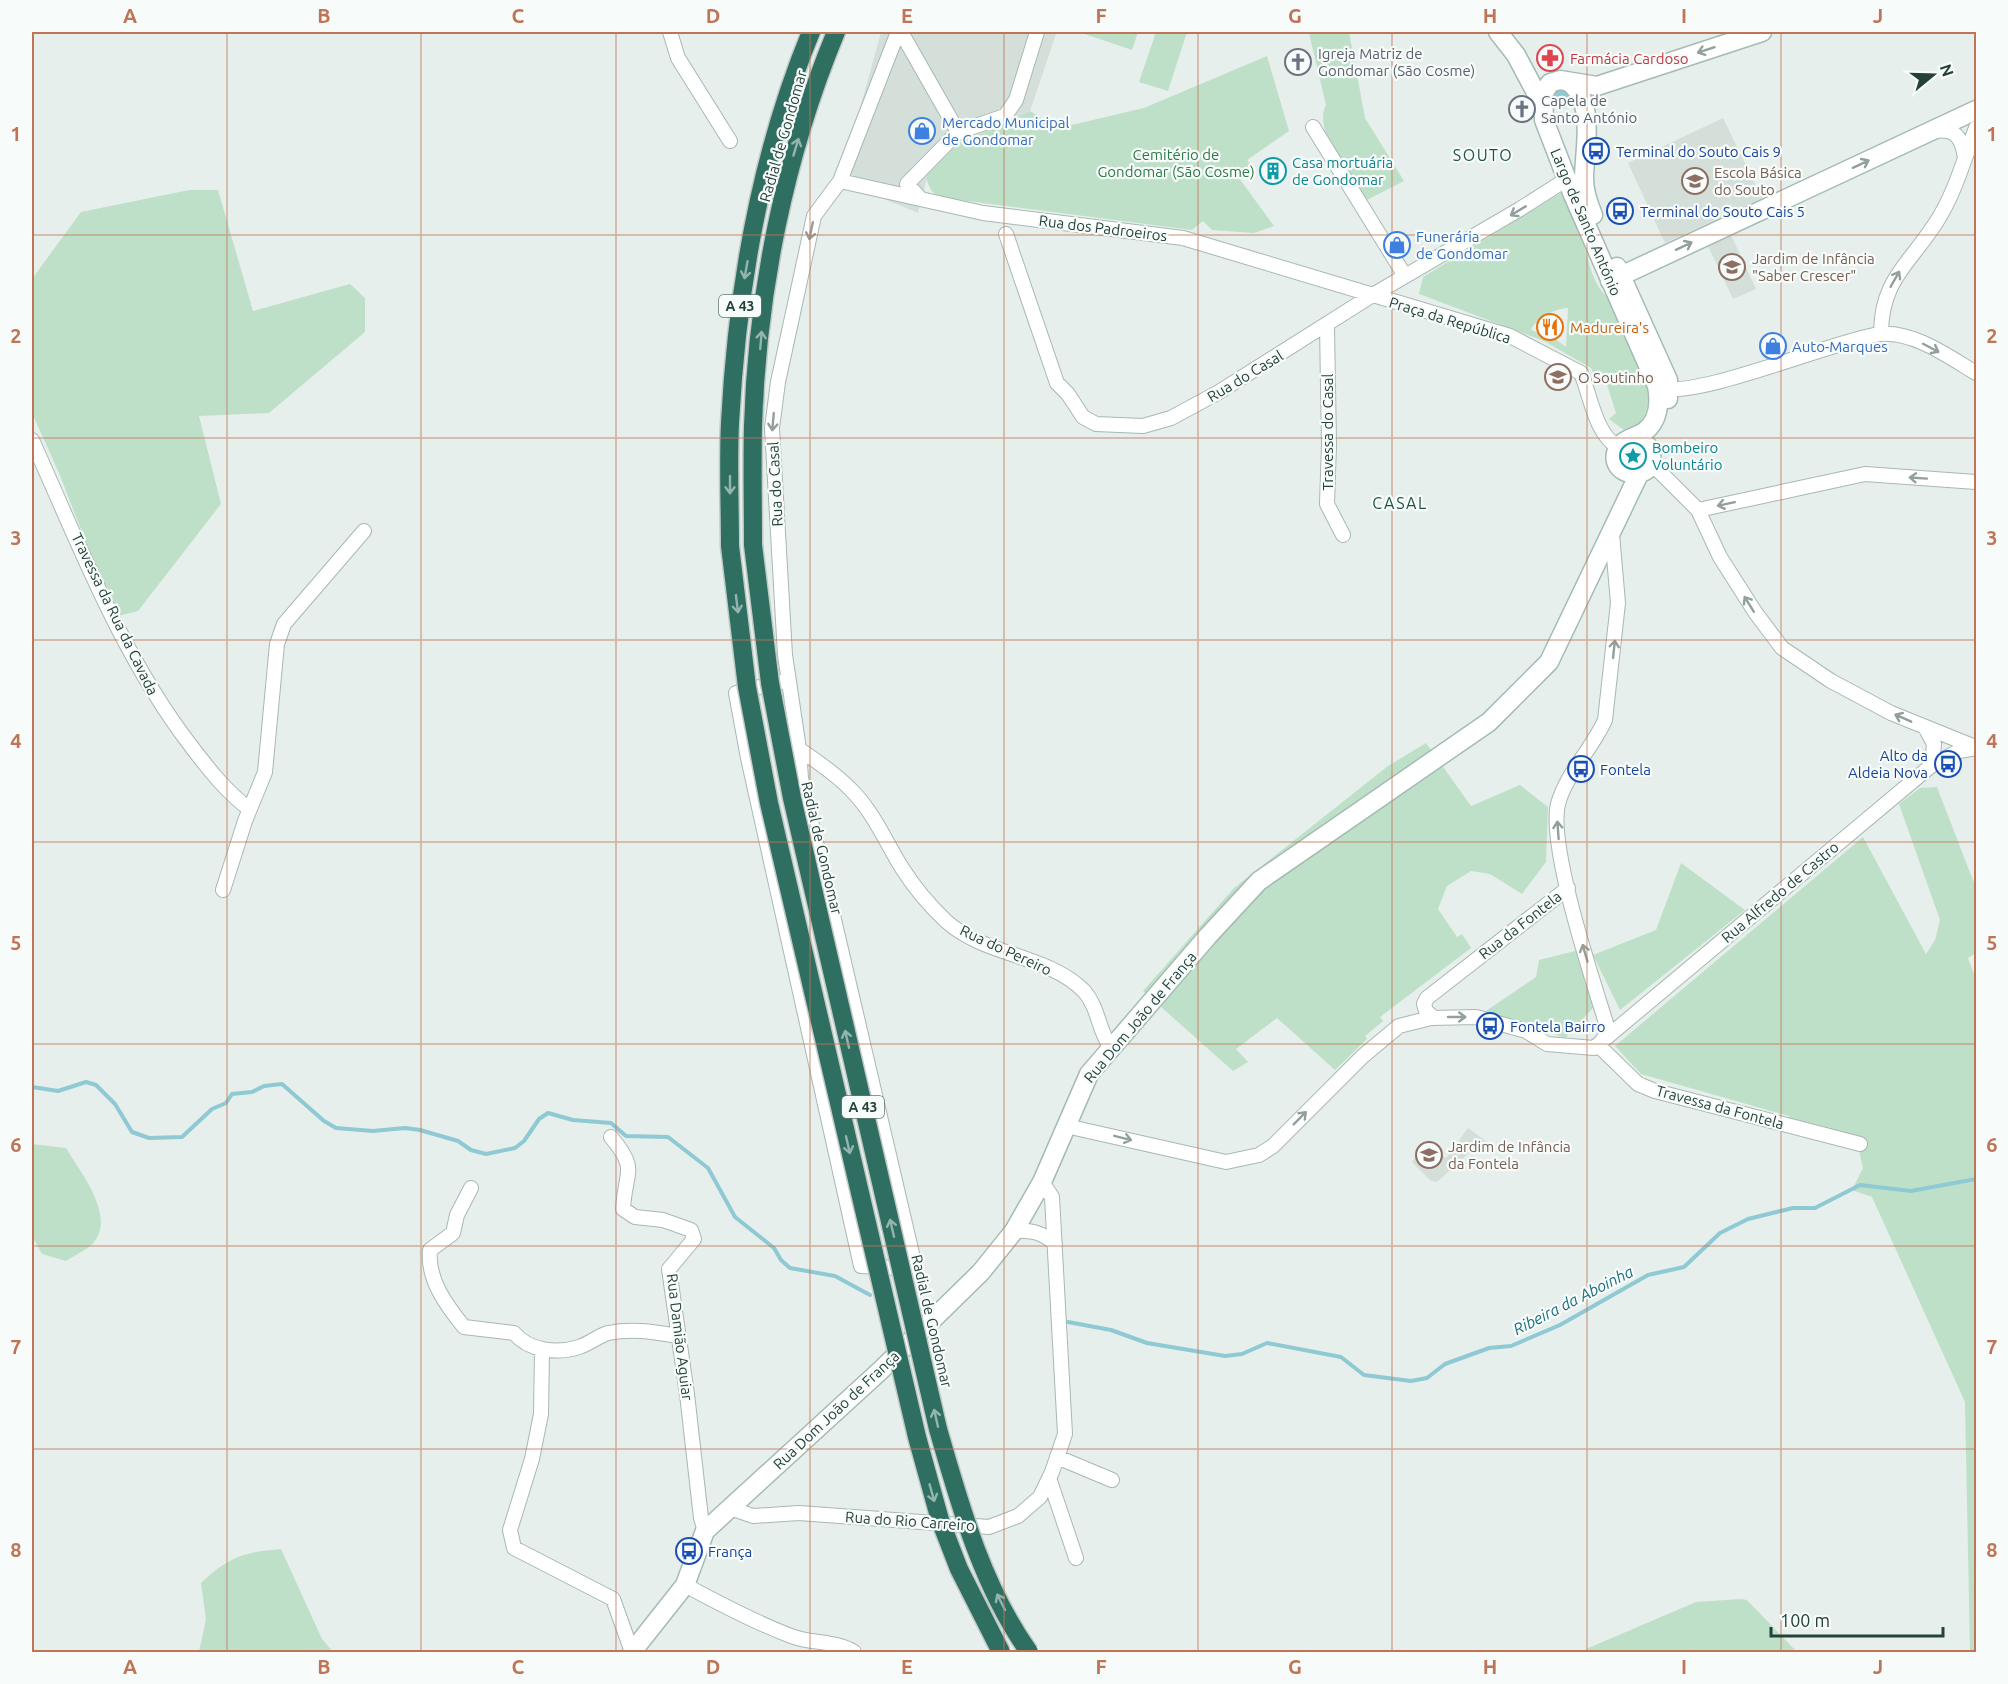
<svg xmlns="http://www.w3.org/2000/svg" width="2008" height="1684" font-family="Ubuntu,sans-serif">
	<rect width="100%" height="100%" fill="#e6efeb"/>
	<path fill="#d4dfda" d="M881,32H1055L1056,34L1030,111L951,151L930,167L918,213L840,181Z
		M1723,118L1762,198L1665,243L1628,163Z
		M1731,235L1756,289L1733,299L1708,246Z
		M1468,1128L1491,1145L1470,1152L1437,1182L1431,1181L1412,1162L1425,1143L1446,1158Z"/>
	<path fill="#bfe0c8" fill-rule="evenodd" d="M1079,32H1138L1132,50Z
		M1156,32H1187L1168,91L1139,82Z
		M1349,32L1365,118L1404,181L1365,201C1352,179 1312,130 1326,105L1309,33Z
		M1267,56L1289,131L1247,160L1252,166L1239,178L1274,226L1254,233L1212,230L1203,221L1192,230L951,199C941,197 933,196 929,186C926,180 926,174 929,168C940,150 1009,122 1030,111L1059,128L1144,108Z
		M189,190H218L253,311L350,284L365,298V332L269,413L199,416L221,504L138,611L115,617L59,473L32,413V279L81,212Z
		M1564,191C1569,204 1575,217 1580,231C1588,254 1590,286 1612,301C1620,321 1648,379 1648,397C1648,414 1640,428 1624,430L1609,419L1616,413L1607,385L1596,380L1591,368L1544,341L1419,294L1423,277ZM1568,308L1566,347L1546,332L1541,334L1531,330C1536,317 1555,309 1568,308Z
		M1426,743L1471,806L1520,785L1548,807L1546,862L1522,894L1490,874L1471,871L1447,886L1438,909L1457,937L1462,934L1471,948L1380,1017L1383,1021L1365,1036L1367,1039L1335,1070L1277,1018L1236,1049L1248,1062L1233,1071L1143,991L1234,888L1388,766Z
		M1937,787L1976,888V953L1968,958L1976,979V1652H1970L1965,1402L1872,1197L1852,1190L1863,1168L1858,1146L1788,1119L1789,1116L1641,1074L1615,1046L1863,837L1926,954L1935,940L1940,920L1899,804L1920,788Z
		M1681,863L1745,910L1620,1010L1593,955L1656,930Z
		M1579,950L1593,1008L1565,1038L1486,1011L1536,977L1539,960Z
		M32,1144L66,1148C80,1172 120,1220 90,1246C83,1252 73,1256 66,1261L42,1254L32,1236Z
		M281,1549L322,1639L333,1652H199L206,1619L201,1583C229,1557 244,1552 281,1549Z
		M1741,1599L1747,1600L1797,1652H1585L1586,1649L1696,1602Z"/>
	<path fill="#8ec9d4" d="M1551 99a10 10 0 1 1 20 0a10 10 0 1 1-20 0Z"/>
	<g fill="none" stroke-linecap="round" stroke-linejoin="round">
		<path stroke="#8ec9d4" stroke-width="4" d="M32,1087L58,1091L86,1082L96,1085L115,1104L132,1132L149,1138L182,1137L212,1109L226,1103L232,1094L252,1092L264,1086L282,1084L324,1121L336,1128L373,1131L405,1128L420,1130L458,1141L471,1150L486,1154L515,1148L524,1141L539,1119L548,1113L573,1120L611,1123L626,1136L668,1137L708,1168L735,1217L774,1248L781,1260L790,1268L835,1276L870,1295
			M1068,1322L1111,1330L1147,1343L1225,1356L1242,1354L1267,1343L1341,1357L1364,1375L1411,1381L1427,1378L1445,1364L1489,1348L1511,1346L1560,1325L1648,1275L1684,1267L1720,1233L1748,1219L1793,1208H1815L1860,1185L1911,1191L1976,1179"/>
		<defs>
			<path id="street" d="M670,32L678,58L730,141
				M898,32L840,181L983,213L1183,238L1510,336L1581,373C1591,397 1595,434 1619,448
				M901,32L958,132
				M1313,127L1405,276
				M1935,131C1956,128 1962,138 1965,158
				M958,132L1005,116L1016,100L1037,32
				M920,198L907,184L958,132
				M1006,234L1057,383L1068,394L1083,417L1096,424L1143,426L1171,418L1219,392L1371,296L1520,209L1567,179
				M1327,326L1329,445L1327,504L1343,535
				M1881,334C1881,279 1910,264 1937,221C1955,193 1964,159 1976,128
				M1660,387C1689,402 1839,339 1880,334C1914,331 1949,357 1976,373
				M32,440C79,544 121,655 191,746C210,771 225,790 249,809
				M1651,463L1698,510L1720,557L1755,612L1782,648L1831,681L1891,713L1975,747
				M1698,510L1865,474L1976,482
				M787,680L736,693L748,758L861,1266L914,1269V1262L801,778L799,749L785,655L772,428L778,382L814,216L840,181
				M1926,729L1934,744L1932,765
				M799,749C819,763 840,777 856,795C875,816 887,844 902,868C914,887 930,906 946,921C984,956 1047,954 1084,991C1099,1008 1098,1030 1111,1048
				M223,890L245,821L265,772L277,644L284,624L364,531
				M1434,1018L1426,1011L1424,1004L1427,998L1568,888
				M1602,1041L1606,1034V1023C1592,978 1548,846 1558,804C1566,774 1592,749 1605,720L1618,603L1612,534
				M1599,1046L1638,1084L1655,1091L1860,1144
				M1066,1126L1226,1162L1259,1155L1273,1146L1363,1056L1399,1026L1431,1018L1476,1017L1526,1031L1547,1044L1594,1048L1932,765L1959,751L1976,748
				M611,1137C639,1171 625,1170 623,1209L635,1217L663,1220L691,1230L694,1239L669,1269L687,1394L701,1518L705,1531
				M471,1188L457,1215L453,1233L430,1250C427,1279 446,1305 464,1327L514,1333C529,1351 557,1354 579,1347C589,1344 598,1336 608,1333C633,1328 654,1332 678,1336
				M1014,1231C1031,1230 1042,1232 1055,1244
				M542,1350L541,1414L532,1459L510,1530L514,1548L613,1599L632,1652
				M1057,1457L1112,1480
				M1049,1478L1076,1558
				M730,1508L753,1516L799,1513L989,1527L1018,1516L1040,1497L1052,1472L1065,1434L1052,1197L1042,1182
				M685,1585C720,1604 754,1622 791,1636C811,1644 835,1640 854,1652"/>
			<path id="secondary" d="M1498,32L1516,55L1541,102
				M1567,81C1597,100 1584,149 1584,179C1584,192 1588,203 1593,215
				M1617,267L1668,380V399
				M1610,281L1976,110
				M1629,439C1647,438 1657,453 1648,469C1634,480 1609,470 1617,450C1622,439 1635,438 1644,432C1659,421 1660,402 1657,386L1573,195L1544,120L1543,94L1550,83L1560,80L1597,86L1762,32
				M632,1652L685,1585L705,1531L881,1370L981,1272L1014,1231L1042,1182L1089,1074L1208,936L1259,881L1489,722L1549,662L1639,474"/>
			<path id="highway" d="M753,545C753,505 752,466 753,426C757,292 785,155 836,32
				M730,546C730,505 728,464 730,423C737,290 760,155 811,32"/>
		</defs>
		<use href="#street" stroke="#a8b8b2" stroke-width="16"/>
		<use href="#secondary" stroke="#a4bbb3" stroke-width="21"/>
		<use href="#highway" stroke="#c2cac8" stroke-width="21"/>
		<use href="#street" stroke="#fff" stroke-width="14"/>
		<use href="#secondary" stroke="#fff" stroke-width="18"/>
		<use href="#highway" stroke="#2f6f62" stroke-width="18"/>
		<defs>
			<path id="highway-bridge" d="M753,545L770,683L792,798L938,1429C960,1505 982,1586 1029,1652
				M730,546L747,687L769,803L917,1437L940,1520L959,1569L1001,1652"/>
		</defs>
		<use href="#highway-bridge" stroke="#c2cac8" stroke-width="21" stroke-linecap="butt"/>
		<use href="#highway-bridge" stroke="#2f6f62" stroke-width="18"/>
	</g>
	<defs><path id="oneway-shaft" d="M-6 0H5M1.5-3L5.5 0L1.5 3" fill="none" stroke-width="1.6" stroke-linecap="round" stroke-linejoin="round" transform="scale(1.5)"/></defs>
	<g stroke="#92a09c">
		<use href="#oneway-shaft" transform="translate(1706 50) rotate(162)"/>
		<use href="#oneway-shaft" transform="translate(1861 164) rotate(-25)"/>
		<use href="#oneway-shaft" transform="translate(1518 211) rotate(149)"/>
		<use href="#oneway-shaft" transform="translate(811 231) rotate(102)"/>
		<use href="#oneway-shaft" transform="translate(1684 246) rotate(-25)"/>
		<use href="#oneway-shaft" transform="translate(1895 279) rotate(-60)"/>
		<use href="#oneway-shaft" transform="translate(1931 348) rotate(28)"/>
		<use href="#oneway-shaft" transform="translate(773 422) rotate(95)"/>
		<use href="#oneway-shaft" transform="translate(1918 478) rotate(-176)"/>
		<use href="#oneway-shaft" transform="translate(1726 504) rotate(168)"/>
		<use href="#oneway-shaft" transform="translate(1749 604) rotate(-122)"/>
		<use href="#oneway-shaft" transform="translate(1614 649) rotate(-84)"/>
		<use href="#oneway-shaft" transform="translate(1903 718) rotate(-156)"/>
		<use href="#oneway-shaft" transform="translate(1558 830) rotate(-94)"/>
		<use href="#oneway-shaft" transform="translate(1585 953) rotate(-106)"/>
		<use href="#oneway-shaft" transform="translate(1457 1017)"/>
		<use href="#oneway-shaft" transform="translate(1300 1118) rotate(-45)"/>
		<use href="#oneway-shaft" transform="translate(1123 1138) rotate(14)"/>
	</g>
	<g stroke="#93b5ae">
		<use href="#oneway-shaft" transform="translate(796 147) rotate(-73)"/>
		<use href="#oneway-shaft" transform="translate(746 270) rotate(100)"/>
		<use href="#oneway-shaft" transform="translate(761 340) rotate(-85)"/>
		<use href="#oneway-shaft" transform="translate(730 485) rotate(90)"/>
		<use href="#oneway-shaft" transform="translate(737 604) rotate(83)"/>
		<use href="#oneway-shaft" transform="translate(847 1039) rotate(-103)"/>
		<use href="#oneway-shaft" transform="translate(848 1145) rotate(77)"/>
		<use href="#oneway-shaft" transform="translate(892 1228) rotate(-103)"/>
		<use href="#oneway-shaft" transform="translate(936 1418) rotate(-103)"/>
		<use href="#oneway-shaft" transform="translate(932 1493) rotate(74)"/>
		<use href="#oneway-shaft" transform="translate(1001 1602) rotate(-117)"/>
	</g>
	<path fill="none" stroke="#c07456" stroke-width="1.5" stroke-opacity="0.55" d="M227,32V1652M421,32V1652M616,32V1652M810,32V1652M1004,32V1652M1198,32V1652M1392,32V1652M1587,32V1652M1781,32V1652M32,235H1976M32,438H1976M32,640H1976M32,842H1976M32,1044H1976M32,1246H1976M32,1449H1976"/>
	<defs>
		<symbol id="pharmacy-ring" viewBox="-11 -11 22 22"><circle r="9.5" fill="#f7fbf9" stroke="#e0444e" stroke-width="1.5"/><path d="M-2-6h4v4h4v4h-4v4h-4v-4h-4v-4h4Z" fill="#e0444e"/></symbol>
		<symbol id="church-ring" viewBox="-11 -11 22 22"><circle r="9.5" fill="#f7fbf9" stroke="#6b7280" stroke-width="1.5"/><path d="M-1.2-6h2.4v3.5h3.3v2.4h-3.3V6h-2.4V-.1h-3.3v-2.4h3.3Z" fill="#6b7280"/></symbol>
		<symbol id="shop-ring" viewBox="-11 -11 22 22"><circle r="9.5" fill="#f7fbf9" stroke="#3f7fe0" stroke-width="1.5"/><path d="M-5-2.5h2.3a2.7 3.5 0 0 1 5.4 0H5L5.5 6h-11ZM-1.5-2.5h3a1.5 2.3 0 0 0-3 0Z" fill="#3f7fe0"/></symbol>
		<symbol id="bus-ring" viewBox="-11 -11 22 22"><circle r="9.5" fill="#f7fbf9" stroke="#1a4fb4" stroke-width="1.5"/><path d="M-5-6H5V4H4V6H2V4H-2V6H-4V4H-5ZM-3.5-4V0h7V-4ZM-3.5 1.2v1.5H-2V1.2ZM2 1.2v1.5H3.5V1.2Z" fill="#1a4fb4"/></symbol>
		<symbol id="building-ring" viewBox="-11 -11 22 22"><circle r="9.5" fill="#f7fbf9" stroke="#0f9aa8" stroke-width="1.5"/><path d="M-4-6H4V6H1V3H-1V6H-4ZM-2.5-4.3h1.7v1.8h-1.7ZM.8-4.3h1.7v1.8H.8ZM-2.5-1h1.7V.8h-1.7ZM.8-1h1.7V.8H.8Z" fill="#0f9aa8"/></symbol>
		<symbol id="school-ring" viewBox="-11 -11 22 22"><circle r="9.5" fill="#f7fbf9" stroke="#8d6e63" stroke-width="1.5"/><path d="M0-5L7-2L0 1L-7-2ZM-4 1L0 2.5L4 1V4Q0 6-4 4Z" fill="#8d6e63"/></symbol>
		<symbol id="restaurant-ring" viewBox="-11 -11 22 22"><circle r="9.5" fill="#f7fbf9" stroke="#e8710a" stroke-width="1.5"/><path d="M-5-6h1v4h1v-4h1v4h1v-4h1v5L-1.5 .5V6h-2V.5L-5-1ZM5-6V6H3V1.5H1.5Q1.5-4 5-6Z" fill="#e8710a"/></symbol>
		<symbol id="sight-ring" viewBox="-11 -11 22 22"><circle r="9.5" fill="#f7fbf9" stroke="#0f9aa8" stroke-width="1.5"/><path d="M0-6L1.8-2.2L6-1.7L2.9 1.2L3.7 5.4L0 3.3L-3.7 5.4L-2.9 1.2L-6-1.7L-1.8-2.2Z" fill="#0f9aa8"/></symbol>
	</defs>
	<g fill-rule="evenodd">
		<use href="#pharmacy-ring" x="1535" y="43" width="30" height="30"/>
		<use href="#church-ring" x="1283" y="47" width="30" height="30"/>
		<use href="#church-ring" x="1507" y="94" width="30" height="30"/>
		<use href="#shop-ring" x="907" y="116" width="30" height="30"/>
		<use href="#bus-ring" x="1581" y="136" width="30" height="30"/>
		<use href="#building-ring" x="1258" y="156" width="30" height="30"/>
		<use href="#school-ring" x="1680" y="166" width="30" height="30"/>
		<use href="#bus-ring" x="1605" y="196" width="30" height="30"/>
		<use href="#shop-ring" x="1382" y="230" width="30" height="30"/>
		<use href="#school-ring" x="1717" y="252" width="30" height="30"/>
		<use href="#restaurant-ring" x="1535" y="312" width="30" height="30"/>
		<use href="#shop-ring" x="1758" y="331" width="30" height="30"/>
		<use href="#school-ring" x="1543" y="362" width="30" height="30"/>
		<use href="#sight-ring" x="1618" y="441" width="30" height="30"/>
		<use href="#bus-ring" x="1933" y="749" width="30" height="30"/>
		<use href="#bus-ring" x="1566" y="754" width="30" height="30"/>
		<use href="#bus-ring" x="1475" y="1011" width="30" height="30"/>
		<use href="#school-ring" x="1414" y="1140" width="30" height="30"/>
		<use href="#bus-ring" x="674" y="1536" width="30" height="30"/>
	</g>
	<g text-anchor="middle" dominant-baseline="central" stroke-width="4.5" stroke-linejoin="round" paint-order="stroke">
		<g fill="#f7fbf9" stroke="#637a73" stroke-width="1.5">
			<rect x="719" y="295" width="42" height="22" rx="4.5"/>
			<rect x="842" y="1096" width="42" height="22" rx="4.5"/>
		</g>
		<g font-size="14" font-weight="bold" fill="#24423a">
			<text x="740" y="306">A 43</text>
			<text x="863" y="1107">A 43</text>
		</g>
		<g font-size="15" fill="#5b616d" stroke="#f7fbf9" text-anchor="start">
			<text x="1318" y="53">Igreja Matriz de<tspan x="1318" dy="17">Gondomar (São Cosme)</tspan></text>
			<text x="1541" y="100">Capela de<tspan x="1541" dy="17">Santo António</tspan></text>
		</g>
		<g font-size="15" fill="#be3a42" stroke="#f7fbf9" text-anchor="start">
			<text x="1570" y="58">Farmácia Cardoso</text>
		</g>
		<g font-size="15" fill="#366cbe" stroke="#f7fbf9" text-anchor="start">
			<text x="942" y="122">Mercado Municipal<tspan x="942" dy="17">de Gondomar</tspan></text>
			<text x="1416" y="236">Funerária<tspan x="1416" dy="17">de Gondomar</tspan></text>
			<text x="1792" y="346">Auto-Marques</text>
		</g>
		<g font-size="15" fill="#24423a" stroke="#f7fbf9">
			<text transform="translate(783 136) rotate(-74)">Radial de Gondomar</text>
			<text transform="translate(1586 222) rotate(67)">Largo de Santo António</text>
			<text transform="translate(1103 228) rotate(7)">Rua dos Padroeiros</text>
			<text transform="translate(1450 320) rotate(17)">Praça da República</text>
			<text transform="translate(1245 376) rotate(-31)">Rua do Casal</text>
			<text transform="translate(1327 432) rotate(-90)">Travessa do Casal</text>
			<text transform="translate(775 484) rotate(-93)">Rua do Casal</text>
			<text transform="translate(115 614) rotate(64)">Travessa da Rua da Cavada</text>
			<text transform="translate(822 848) rotate(77)">Radial de Gondomar</text>
			<text transform="translate(1780 892) rotate(-40)">Rua Alfredo de Castro</text>
			<text transform="translate(1520 925) rotate(-38)">Rua da Fontela</text>
			<text transform="translate(1006 950) rotate(25)">Rua do Pereiro</text>
			<text transform="translate(1140 1017) rotate(-50)">Rua Dom João de França</text>
			<text transform="translate(1720 1107) rotate(15)">Travessa da Fontela</text>
			<text transform="translate(932 1321) rotate(77)">Radial de Gondomar</text>
			<text transform="translate(680 1337) rotate(83)">Rua Damião Aguiar</text>
			<text transform="translate(836 1410) rotate(-43)">Rua Dom João de França</text>
			<text transform="translate(910 1521) rotate(4)">Rua do Rio Carreiro</text>
		</g>
		<g font-size="15" fill="#164399" stroke="#f7fbf9" text-anchor="start">
			<text x="1616" y="151">Terminal do Souto Cais 9</text>
			<text x="1640" y="211">Terminal do Souto Cais 5</text>
			<text x="1928" y="755" text-anchor="end">Alto da<tspan x="1928" dy="17">Aldeia Nova</tspan></text>
			<text x="1600" y="769">Fontela</text>
			<text x="1510" y="1026">Fontela Bairro</text>
			<text x="708" y="1551">França</text>
		</g>
		<g font-size="15" fill="#2d7a4b" stroke="#f7fbf9">
			<text x="1176" y="154">Cemitério de<tspan x="1176" dy="17">Gondomar (São Cosme)</tspan></text>
		</g>
		<g font-size="15" fill="#0d838f" stroke="#f7fbf9" text-anchor="start">
			<text x="1292" y="162">Casa mortuária<tspan x="1292" dy="17">de Gondomar</tspan></text>
			<text x="1652" y="447">Bombeiro<tspan x="1652" dy="17">Voluntário</tspan></text>
		</g>
		<g font-size="15" fill="#785e54" stroke="#f7fbf9" text-anchor="start">
			<text x="1714" y="172">Escola Básica<tspan x="1714" dy="17">do Souto</tspan></text>
			<text x="1752" y="258">Jardim de Infância<tspan x="1752" dy="17">"Saber Crescer"</tspan></text>
			<text x="1578" y="377">O Soutinho</text>
			<text x="1448" y="1146">Jardim de Infância<tspan x="1448" dy="17">da Fontela</tspan></text>
		</g>
		<g font-size="15" fill="#c56008" stroke="#f7fbf9" text-anchor="start">
			<text x="1570" y="327">Madureira's</text>
		</g>
		<g font-size="16" letter-spacing="1.5" fill="#1f5548" stroke="#f7fbf9">
			<text x="1483" y="155">SOUTO</text>
			<text x="1400" y="503">CASAL</text>
		</g>
		<g font-size="16" font-style="italic" fill="#1c6f80" stroke="#f7fbf9">
			<text transform="translate(1573 1300) rotate(-27)">Ribeira da Aboinha</text>
		</g>
	</g>
	<rect width="2008" height="1684" fill="none" stroke="#f7fbf9" stroke-width="66"/>
	<g transform="translate(1933 75) rotate(71)" stroke="#f7fbf9" stroke-width="4.5" paint-order="stroke">
	<path d="M0-4.5L10 22L0 15L-10 22Z" fill="#24423a"/>
	<text y="-9" font-size="16" font-weight="bold" text-anchor="middle" fill="#24423a">N</text>
	</g>
	<path d="M1771 1627v9h172v-9" fill="none" stroke="#24423a" stroke-width="3"/>
	<text x="1780" y="1627" font-size="18" fill="#24423a" stroke="#f7fbf9" stroke-width="4.5" paint-order="stroke">100 m</text>
	<rect x="33" y="33" width="1942" height="1618" fill="none" stroke="#c07456" stroke-width="2"/>
	<g font-size="20" text-anchor="middle" font-weight="bold" fill="#c07456">
		<text x="130" y="23">A</text>
		<text x="324" y="23">B</text>
		<text x="518" y="23">C</text>
		<text x="713" y="23">D</text>
		<text x="907" y="23">E</text>
		<text x="1101" y="23">F</text>
		<text x="1295" y="23">G</text>
		<text x="1490" y="23">H</text>
		<text x="1684" y="23">I</text>
		<text x="1878" y="23">J</text>
		<text x="16" y="141">1</text>
		<text x="1992" y="141">1</text>
		<text x="16" y="343">2</text>
		<text x="1992" y="343">2</text>
		<text x="16" y="545">3</text>
		<text x="1992" y="545">3</text>
		<text x="16" y="748">4</text>
		<text x="1992" y="748">4</text>
		<text x="16" y="950">5</text>
		<text x="1992" y="950">5</text>
		<text x="16" y="1152">6</text>
		<text x="1992" y="1152">6</text>
		<text x="16" y="1354">7</text>
		<text x="1992" y="1354">7</text>
		<text x="16" y="1557">8</text>
		<text x="1992" y="1557">8</text>
		<text x="130" y="1674">A</text>
		<text x="324" y="1674">B</text>
		<text x="518" y="1674">C</text>
		<text x="713" y="1674">D</text>
		<text x="907" y="1674">E</text>
		<text x="1101" y="1674">F</text>
		<text x="1295" y="1674">G</text>
		<text x="1490" y="1674">H</text>
		<text x="1684" y="1674">I</text>
		<text x="1878" y="1674">J</text>
	</g>
</svg>
